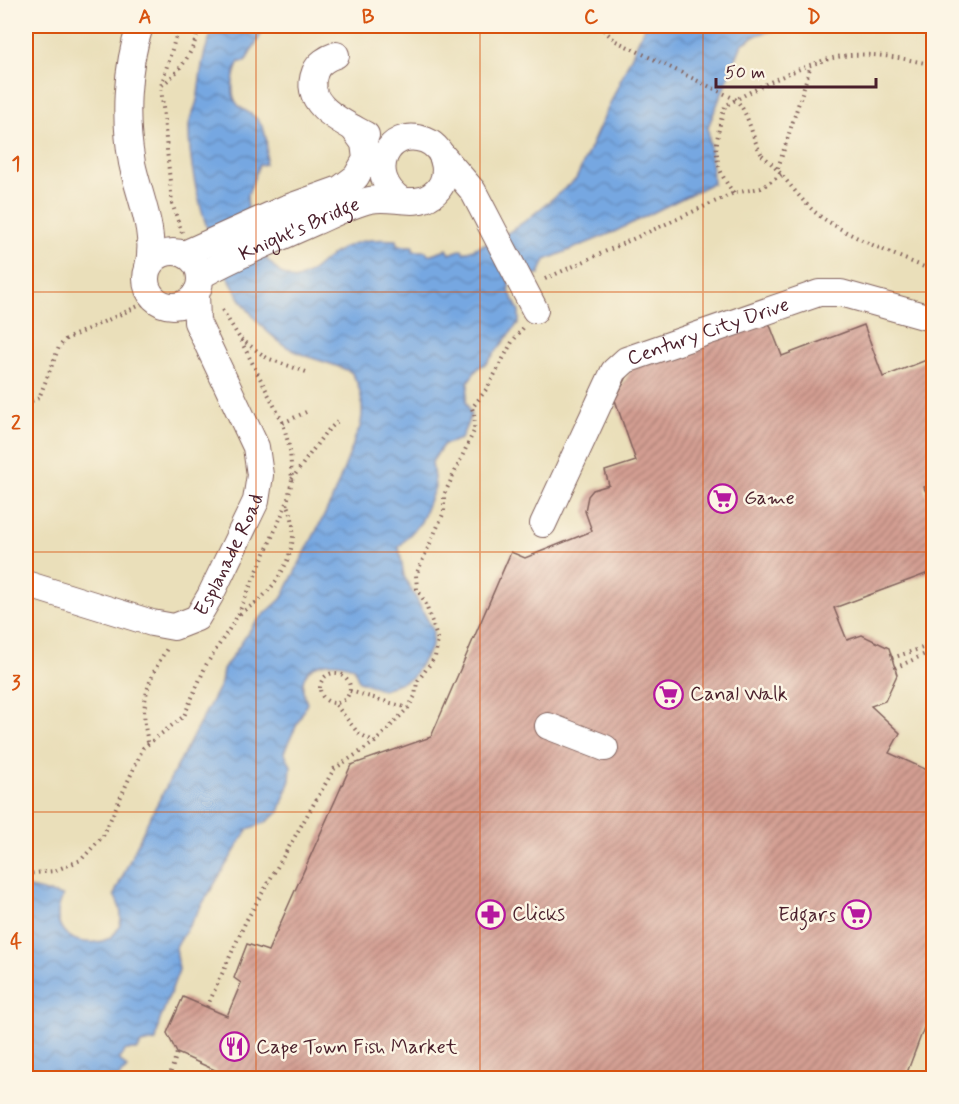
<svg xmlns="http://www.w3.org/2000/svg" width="959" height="1104" font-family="Mynerve,sans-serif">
	<defs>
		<pattern id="water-waves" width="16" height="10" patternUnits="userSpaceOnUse" patternTransform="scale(1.5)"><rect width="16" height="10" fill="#76a7e1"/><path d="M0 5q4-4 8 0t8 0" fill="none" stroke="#6387b7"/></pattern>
		<pattern id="building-hatch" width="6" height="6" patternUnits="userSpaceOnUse" patternTransform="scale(1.5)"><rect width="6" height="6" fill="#d39e92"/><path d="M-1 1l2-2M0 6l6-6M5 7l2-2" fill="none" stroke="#ad8077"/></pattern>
	</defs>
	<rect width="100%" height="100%" fill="#fcf5e5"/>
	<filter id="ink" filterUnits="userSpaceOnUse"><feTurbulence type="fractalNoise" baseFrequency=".0167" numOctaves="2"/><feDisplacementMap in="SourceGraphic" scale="12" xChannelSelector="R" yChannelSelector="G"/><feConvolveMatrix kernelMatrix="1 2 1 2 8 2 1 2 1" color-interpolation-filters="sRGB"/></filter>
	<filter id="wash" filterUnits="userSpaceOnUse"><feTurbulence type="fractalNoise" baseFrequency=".008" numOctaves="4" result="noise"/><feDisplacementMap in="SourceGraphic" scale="24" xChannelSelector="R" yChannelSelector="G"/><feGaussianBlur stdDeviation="1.35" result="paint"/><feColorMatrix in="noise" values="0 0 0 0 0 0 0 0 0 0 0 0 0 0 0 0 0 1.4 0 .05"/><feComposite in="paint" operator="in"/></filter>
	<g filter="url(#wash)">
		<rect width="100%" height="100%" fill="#eadfba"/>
		<path fill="url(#water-waves)" stroke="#606386" stroke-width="1.5" d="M215,26H266L245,62H239C233,75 228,96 240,107C245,111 252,114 256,118C268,130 268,149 265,164L259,165L247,197L248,210L245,214L264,256L279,272L294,280C314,273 313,269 329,257C351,240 371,238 397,240V246H413V251H426L428,255L447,249L450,254L462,249L464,253L503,236L528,219L576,179L645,26H789L757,35L742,44L708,127L713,183L614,232L545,260L539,274L509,276V291L519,311V322L487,363L479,367L469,380L466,401L471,415L461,439L443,445L432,462L435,487L421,522L399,547L404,576L433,630L432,646L412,678L382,690L359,681L353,667C324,655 291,668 307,703L284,752L291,766L290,780L279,812L266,822L248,829L176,947L179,970L159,1023L156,1041L141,1044L138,1050H126L119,1059L127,1068L118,1078H26V887L63,896C33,958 150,958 114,895L147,823L221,683L223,670L254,624L281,599L331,502L353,445C354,436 360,431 361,423C364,406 361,386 351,372C326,360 299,358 277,340C223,298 188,193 189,126C190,116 197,106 198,95C201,69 203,49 215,26Z"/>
		<g id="blocks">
			<path fill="url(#building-hatch)" d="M766,315L782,356L864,325L883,377L934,357V484L924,487L934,514V571L834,608L847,640L862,635L889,648L897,675L885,701L871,706L900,733L889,753L934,773V1029L925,1025L905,1078H214L217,1071L177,1053L167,1033L183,997L227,1016L241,983L234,978L247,944L268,951L351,765L431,737L511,552L525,558L592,531L585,511L588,496L593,490L609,485L605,471L636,461L615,400L632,367Z"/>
		</g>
	</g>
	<g filter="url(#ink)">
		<use href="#blocks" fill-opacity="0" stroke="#82625d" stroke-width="1.5"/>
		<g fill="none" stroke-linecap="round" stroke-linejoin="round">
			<defs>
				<g id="minor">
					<path d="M140,26C126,68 124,119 132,163C139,197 157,232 148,267"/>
					<path d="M336,55C327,58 318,64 315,72C302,105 343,122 366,135"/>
					<path d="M442,155L473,191L535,310"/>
					<circle cx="173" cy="279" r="27"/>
					<path d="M184,254L284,209L340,189L356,177L366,159L364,143L353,128"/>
					<path id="s1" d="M200,276C237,255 277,239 315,222C333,214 352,204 370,200C391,195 415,208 432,195C452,181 448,149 425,140C388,126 364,174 401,200"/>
					<path id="s2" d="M543,524L614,371L626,360L819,293H841L934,319"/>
					<path id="s3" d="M26,584L152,623L174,627L197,618L210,596L256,501L260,475L256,447L197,322L196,293"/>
					<path d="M548,726L605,748"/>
				</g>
			</defs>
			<use href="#minor" stroke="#82625d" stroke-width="28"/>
			<path stroke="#82625d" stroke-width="4" stroke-dasharray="1.5 4.5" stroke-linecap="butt" d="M179,26L161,86L172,203L182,233
				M599,26L616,41
				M162,85C181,71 195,50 199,26
				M762,155C784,173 801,204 824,219C857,240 897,256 934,271
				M778,168L810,68
				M734,193C710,164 715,140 725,106C755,88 815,58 850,55C878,53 906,59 934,65
				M545,279L734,193L761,188L782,174
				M241,339L267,358L309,373
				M26,403L39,398L59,347L66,339L154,299
				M283,423L306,412
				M292,479L325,433L337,422
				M240,614C246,609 253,605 259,600C286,576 303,537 287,503
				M892,658L934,644
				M895,668L934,650
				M320 688a15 15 0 1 1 30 0a15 15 0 1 1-30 0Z
				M350,691L408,708
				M336,705L358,733L375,742
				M148,742C139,703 147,680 168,647
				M26,874L54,871L81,860L103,836L143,748L184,716L206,665L237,617L287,503L292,480L290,450L283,423L239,337L221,308
				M207,1007L246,921L334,769L375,742L408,708L415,696L417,682L435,657L438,640L425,602L417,589L416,575L444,512V495L474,431L475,417L472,408L488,387L512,342L523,328
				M169,1078L177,1053"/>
			<use href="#minor" stroke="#fff" stroke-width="26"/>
			<path stroke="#82625d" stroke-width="4" stroke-dasharray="1.5 4.5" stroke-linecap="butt" d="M616,41L735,99C750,113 751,138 762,155"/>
		</g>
	</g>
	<path fill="none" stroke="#d8530f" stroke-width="1.5" stroke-opacity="0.55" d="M256,26V1078M480,26V1078M703,26V1078M26,292H934M26,552H934M26,812H934"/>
	<defs>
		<symbol id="supermarket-ring" viewBox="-11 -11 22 22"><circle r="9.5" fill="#fcf5e5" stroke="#b5179e" stroke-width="1.5"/><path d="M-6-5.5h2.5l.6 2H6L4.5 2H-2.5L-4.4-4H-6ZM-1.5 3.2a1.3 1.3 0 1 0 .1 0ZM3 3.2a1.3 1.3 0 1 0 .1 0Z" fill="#b5179e"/></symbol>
		<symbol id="pharmacy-ring" viewBox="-11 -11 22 22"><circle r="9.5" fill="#fcf5e5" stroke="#b5179e" stroke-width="1.5"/><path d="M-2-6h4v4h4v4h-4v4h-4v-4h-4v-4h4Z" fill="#b5179e"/></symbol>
		<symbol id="restaurant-ring" viewBox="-11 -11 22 22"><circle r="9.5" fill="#fcf5e5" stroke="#b5179e" stroke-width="1.5"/><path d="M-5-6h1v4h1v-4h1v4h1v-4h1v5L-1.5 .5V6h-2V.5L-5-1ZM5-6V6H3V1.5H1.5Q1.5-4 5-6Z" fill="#b5179e"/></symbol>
	</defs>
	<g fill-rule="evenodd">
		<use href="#supermarket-ring" x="706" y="482" width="33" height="33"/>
		<use href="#supermarket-ring" x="652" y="678" width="33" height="33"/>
		<use href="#pharmacy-ring" x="474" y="898" width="33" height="33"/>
		<use href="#supermarket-ring" x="840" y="898" width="33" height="33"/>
		<use href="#restaurant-ring" x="218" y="1030" width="33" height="33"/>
	</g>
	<g text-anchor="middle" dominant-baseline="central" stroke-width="5" stroke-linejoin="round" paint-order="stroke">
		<g font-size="20" fill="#4a1f2b" stroke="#fcf5e5">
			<text stroke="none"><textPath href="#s1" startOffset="110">Knight's Bridge</textPath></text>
			<text stroke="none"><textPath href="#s2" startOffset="272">Century City Drive</textPath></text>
			<text stroke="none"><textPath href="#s3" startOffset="250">Esplanade Road</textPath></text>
		</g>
		<g font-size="20" fill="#4a1f2b" stroke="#fcf5e5" text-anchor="start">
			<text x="744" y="498">Game</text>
			<text x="690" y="694">Canal Walk</text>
			<text x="512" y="914">Clicks</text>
			<text x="836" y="915" text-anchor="end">Edgars</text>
			<text x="256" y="1047">Cape Town Fish Market</text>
		</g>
	</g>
	<rect width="959" height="1104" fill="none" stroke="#fcf5e5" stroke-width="66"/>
	<path d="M716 78v9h160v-9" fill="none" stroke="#4a1f2b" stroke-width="3"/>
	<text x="725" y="78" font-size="18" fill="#4a1f2b" stroke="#fcf5e5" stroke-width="4.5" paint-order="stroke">50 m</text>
	<rect x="33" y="33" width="893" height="1038" fill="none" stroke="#d8530f" stroke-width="2"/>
	<g font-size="20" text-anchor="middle" font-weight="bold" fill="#d8530f">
		<text x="145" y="23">A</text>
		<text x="368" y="23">B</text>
		<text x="591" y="23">C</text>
		<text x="814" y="23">D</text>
		<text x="16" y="170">1</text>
		<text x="16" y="429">2</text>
		<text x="16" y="689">3</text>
		<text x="16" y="948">4</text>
	</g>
</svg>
